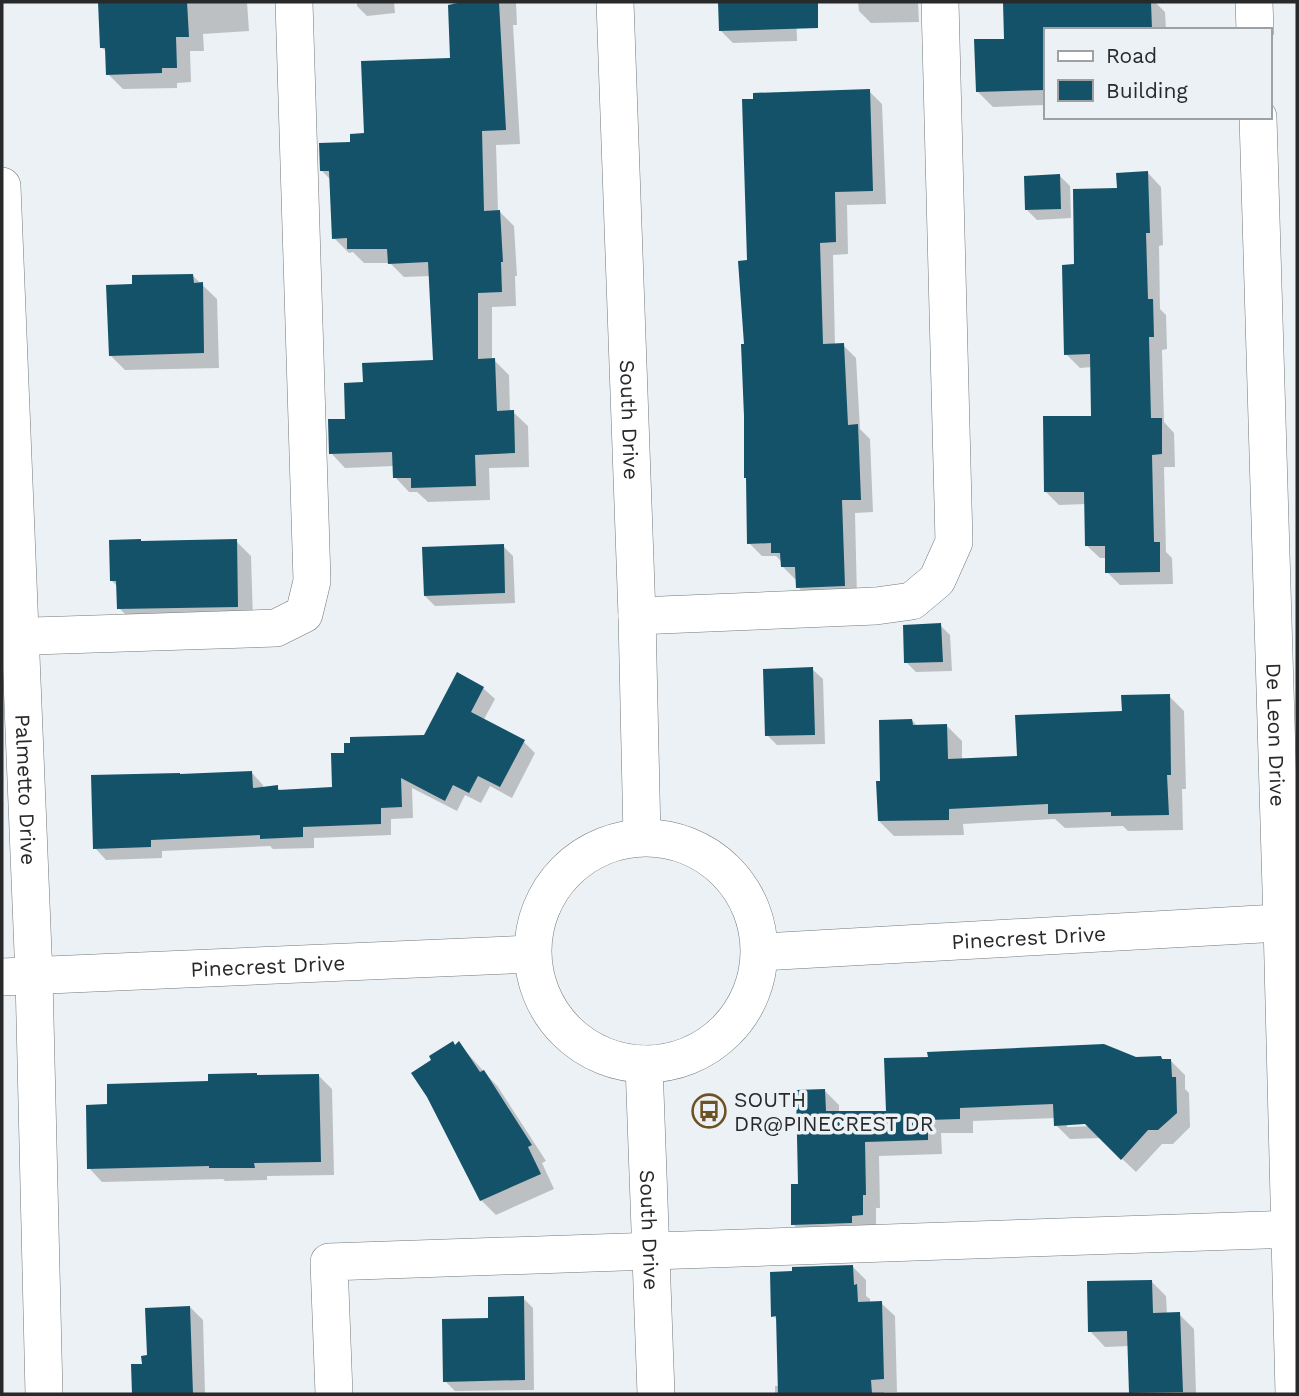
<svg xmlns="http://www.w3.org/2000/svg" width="1299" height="1396" font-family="'Work Sans',sans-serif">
	<rect width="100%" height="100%" fill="#ebf1f4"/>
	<path fill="#0003" fill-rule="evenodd" d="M100,2H247L249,31L203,34L204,51H190L191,82L177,83V88L123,89L108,74L107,52L101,47Z
		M357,2H394L395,13L367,16L357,6Z
		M453,2H516L517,25H513L520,144L496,145L498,212H500L514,226L517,276H515L516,306L492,307V360H494L509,375L510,412H513L528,426L529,467L489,468L490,500L428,502L417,492H409L395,477L394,466L345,468L331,453L364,384L435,362L431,276L404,277L390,263H364L353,252L349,253L334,238L331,180L322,171L352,144L365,135L452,59Z
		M720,2H796L797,41L733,43L720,30Z
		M858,2H918L919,22L871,23L859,11Z
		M1005,2H1155L1165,12L1166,30H1045V105L993,107L978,92L1006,40Z
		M869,91L882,104L886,204L847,205L848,254L833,255L835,346L843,345L856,358L860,429L870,439L873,512L855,513L857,598L811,600L798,587L797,579H795L782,566V562L776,556H762L749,543L746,346L749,262Z
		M1148,173L1161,187L1163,245L1159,246L1160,309L1166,315L1167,349L1162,350L1164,422L1174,433L1175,467H1164L1166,552L1172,558L1173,584L1120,585L1107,572V558H1100L1086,545V504L1059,505L1046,492L1093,417L1092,367L1080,368L1066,354L1076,266L1119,190Z
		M1060,176L1070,186L1071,218L1037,220L1027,210Z
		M192,275L217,299L219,368L125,370L110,355L134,286Z
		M236,541L251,556L253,621L134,623L119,608L118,587L112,581Z
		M503,546L513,556L515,603L435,606L425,596Z
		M940,625L950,635L952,671L916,672L906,662Z
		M812,669L823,679L825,744L777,745L767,735Z
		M483,688L495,699L483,721L524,742L535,753L512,798L490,786L481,803L465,795L457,811L412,788L413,818L391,819V835L314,838V848L273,849L270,846L162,851V858L106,860L95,848L252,773L263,785V789L277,787L281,791L334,789L345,755L425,737Z
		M1169,696L1184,711L1186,789H1182L1183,830L1128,831L1123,826L1065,828L1055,819L963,824L964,835L894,836L879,821L882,782L912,720L918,727L947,726L962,741V760L1019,757L1123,713Z
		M459,1044L498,1087L546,1161L542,1163L554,1189L496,1215L481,1200L433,1061Z
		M1161,1057L1164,1061H1171L1185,1075V1089L1189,1093L1190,1127L1173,1144H1162L1136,1172L1100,1138L1070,1139L1056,1125V1118L973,1121V1133H941L942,1154L879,1156L880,1208H876V1229L807,1239L793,1224L799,1186L825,1091L839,1105V1112H888L1135,1058ZM1093,1122V1126L1067,1127V1123Z
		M318,1075L332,1089L334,1175L267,1176V1180L225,1181L223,1179L102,1182L89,1168L210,1083Z
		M853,1267L866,1280V1296L870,1299V1303H881L895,1316L897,1392H884V1394H775V1386H779L778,1320L773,1316Z
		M1151,1281L1166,1296L1167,1314H1179L1194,1329L1196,1394H1132L1131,1393L1129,1346L1105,1347L1090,1331Z
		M523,1298L533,1308L534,1390L455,1391L445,1381L490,1320Z
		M190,1307L203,1320L205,1394H134L133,1366L143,1365Z"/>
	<path fill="#145269" d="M98,2H187L189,37H176L177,68H162V73L106,75L105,48H100Z
		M463,2H499L506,130L482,131L484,211L500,210L503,262H501L502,292L478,293V359L495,358L497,411L514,410L515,453L475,455L476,486L411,488V478H393L392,452L329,454L328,419H345L344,383L363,382L362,363L433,360L428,262L388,264L387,249H347V238L332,239L329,171H320L319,143L350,142V134L364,133L361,61L450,58L448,5Z
		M718,2H818V28L719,31Z
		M1003,2H1151L1152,30H1045V90L976,92L974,39H1004Z
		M870,89L873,191L835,192L836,242L820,243L823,344L844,343L848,425L858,424L861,500H842L845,586L796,588L795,567H781L780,553H771V543L747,544L746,478H744V416L741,344H744L738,261L747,260L742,99H753V93Z
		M1148,171L1150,233H1146L1148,299H1153L1154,337H1149L1151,418H1162V454L1152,455L1154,542H1160V572L1105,573V546H1085L1084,492H1044L1043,416H1091L1090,354L1064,355L1062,265L1074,264L1073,189L1117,188L1116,173Z
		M1060,174L1061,209L1025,210L1024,176Z
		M193,274L194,283L203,282L204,353L109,356L106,285L132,284V275Z
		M141,539V541L237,539L238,607L117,609L116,581H110L109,540Z
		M504,544L505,593L424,596L422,547Z
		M941,623L943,662L904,663L903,625Z
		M813,667L815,735L765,736L763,669Z
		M457,672L484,687L471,712L525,740L500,787L478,776L469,793L453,785L445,801L401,778L402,807L381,808V824L303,827V837L260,839V835L151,840V847L93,849L91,775L180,773V774L252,771L253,788L278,785V790L332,787L331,753H344V743H350V737L424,735Z
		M1170,694L1171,775H1167L1169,815L1111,816V812L1048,814V804L949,809V820L878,821L876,781H880L879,720L912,719L913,725L947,724L948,759L1017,756L1015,715L1122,711L1121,695Z
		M453,1041L455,1045L459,1041L480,1072L484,1070L532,1145L528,1147L541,1174L480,1201L427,1097L411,1073L431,1060L429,1056Z
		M1104,1044L1136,1057L1161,1056L1162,1059H1171L1172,1077H1176L1177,1113L1158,1130H1148L1121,1160L1085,1124L1054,1126L1053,1104L960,1108V1119L928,1120V1140L865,1142L866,1195H863V1215L852,1216V1223L791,1225V1184H798L796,1090L825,1089L826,1111H886L884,1058L928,1057L927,1052Z
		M257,1073V1075L319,1074L321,1162L254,1163L255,1168H209V1166L87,1169L86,1105L107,1104V1084L208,1081V1074Z
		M853,1265L854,1285L857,1284L858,1302L882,1301L884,1379L871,1380L872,1394H778L776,1316L771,1317L770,1272L792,1271V1267Z
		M1152,1280L1153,1313L1180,1312L1183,1392L1129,1393L1127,1331L1088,1332L1087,1281Z
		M524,1296L525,1380L443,1382L442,1319L488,1318V1297Z
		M190,1306L193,1394H132L131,1364H142L141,1356L147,1355L145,1308Z"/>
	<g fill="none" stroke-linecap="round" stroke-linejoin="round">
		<defs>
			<g id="minor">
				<path id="s1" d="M615,2L637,616L642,837"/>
				<path d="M1254,2L1255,30"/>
				<path id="s2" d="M1258,117L1282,923L1294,1394"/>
				<path id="s3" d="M2,186L34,977L44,1394"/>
				<path d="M637,616L876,606L912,601L937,580L954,542L940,2"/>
				<path d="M2,637L276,628L304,614L312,581L294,2"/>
				<circle cx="646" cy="951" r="113"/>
				<path id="s4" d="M761,952L1297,922"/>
				<path id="s5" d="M2,977L532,954"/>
				<path id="s6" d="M644,1064L656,1394"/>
				<path d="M334,1394L329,1262L1297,1229"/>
			</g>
		</defs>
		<use href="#minor" stroke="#73787a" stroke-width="38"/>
		<use href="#minor" stroke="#fff" stroke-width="37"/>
	</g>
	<defs>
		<symbol id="bus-ring" viewBox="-11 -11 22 22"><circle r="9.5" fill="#ebf1f4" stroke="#6d5224" stroke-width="1.5"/><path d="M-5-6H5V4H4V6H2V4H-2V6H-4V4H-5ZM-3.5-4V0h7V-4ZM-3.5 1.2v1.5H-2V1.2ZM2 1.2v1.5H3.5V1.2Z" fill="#6d5224"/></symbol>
	</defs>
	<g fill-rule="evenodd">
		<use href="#bus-ring" x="690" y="1092" width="38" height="38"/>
	</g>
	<g text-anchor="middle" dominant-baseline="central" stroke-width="7" stroke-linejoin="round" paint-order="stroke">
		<g font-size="21" fill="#27292a" stroke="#ebf1f4">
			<text stroke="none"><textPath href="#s1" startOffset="418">South Drive</textPath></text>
			<text stroke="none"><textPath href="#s2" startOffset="618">De Leon Drive</textPath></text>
			<text stroke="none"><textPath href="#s3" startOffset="604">Palmetto Drive</textPath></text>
			<text stroke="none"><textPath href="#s4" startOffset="268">Pinecrest Drive</textPath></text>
			<text stroke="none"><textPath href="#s5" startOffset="266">Pinecrest Drive</textPath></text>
			<text stroke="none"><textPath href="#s6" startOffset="166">South Drive</textPath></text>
		</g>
		<g font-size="21" fill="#27292a" stroke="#ebf1f4" text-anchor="start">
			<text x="734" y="1099">SOUTH<tspan x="734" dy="24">DR@PINECREST DR</tspan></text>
		</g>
	</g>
	<rect width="1299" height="1396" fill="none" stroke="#27292a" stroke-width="7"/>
	<rect x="1044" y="28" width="228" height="91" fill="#ebf1f4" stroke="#9da1a3" stroke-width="2"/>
	<rect x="1058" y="51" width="35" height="10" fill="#ffffff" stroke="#9da1a3" stroke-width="2"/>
	<text x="1106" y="63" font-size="21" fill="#27292a">Road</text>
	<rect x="1058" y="80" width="35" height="21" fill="#145269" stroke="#9da1a3" stroke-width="2"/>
	<text x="1106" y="98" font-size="21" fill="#27292a">Building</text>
</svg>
